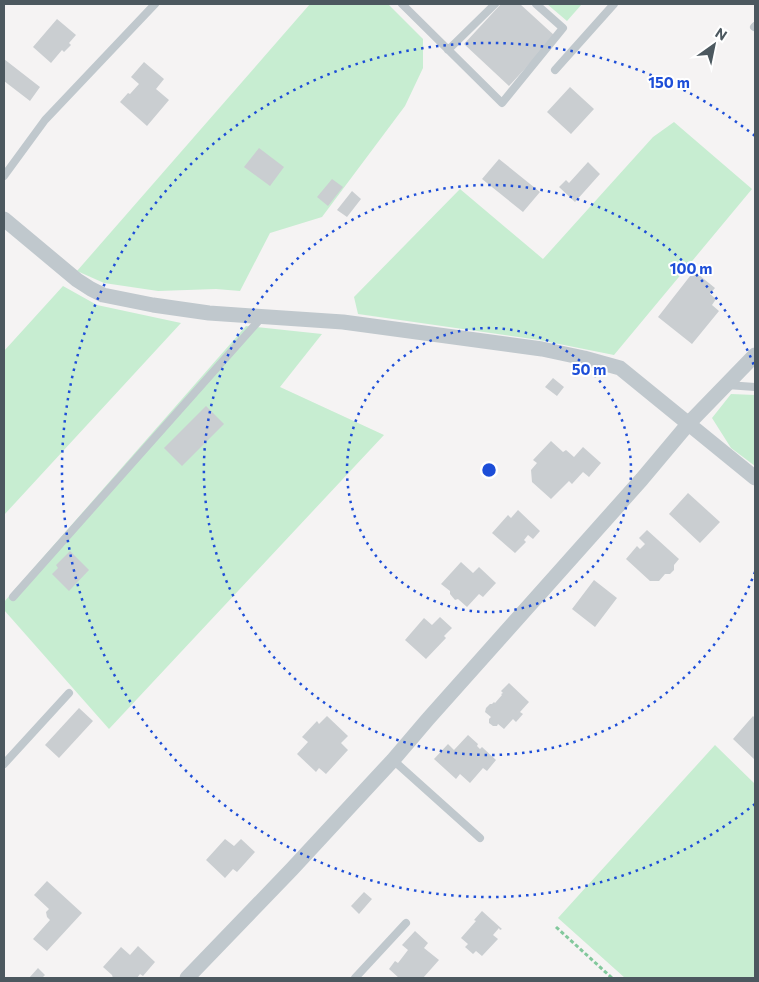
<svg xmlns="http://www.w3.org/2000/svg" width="759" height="982" font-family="Commissioner,sans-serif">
	<rect width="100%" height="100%" fill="#f5f3f3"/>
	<path fill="#c7edd1" d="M310,4H388L423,39V68L405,106L322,217L270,233L240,291L216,289L158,291L104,283L77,271Z
		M547,4H582L567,21Z
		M674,122L752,189L614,355L539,340L358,314L354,297L460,189L543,259L653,137Z
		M63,286L97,305L181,323L4,515V351Z
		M246,326L322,334L280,387L384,435L109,729L4,610V602Z
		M731,394L755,395V466L731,448L712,418Z
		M715,745L755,784V978H625L558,918Z"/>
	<path fill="#caced1" d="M501,4H520L555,36L509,86L464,44Z
		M57,19L76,35L69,43L71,45L64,52L62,50L51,63L33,47Z
		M4,59L40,87L30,101L4,81Z
		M144,62L164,79L156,89L169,100L147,126L120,102L128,93L130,94L139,84L131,77Z
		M570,87L594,109L571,134L547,112Z
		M259,148L284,167L270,186L244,167Z
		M499,159L540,192L523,212L482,179Z
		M588,162L600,174L575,202L559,187L566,180L569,183Z
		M332,179L343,187L328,206L317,197Z
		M352,191L361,199L347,217L337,210Z
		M694,271L715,288L710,294L716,299L712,305L719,311L692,344L658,317Z
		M553,378L564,387L557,396L545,387Z
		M206,406L224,424L182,466L164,448Z
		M551,441L563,452L566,450L574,457L583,447L601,463L589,477L583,472L572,484L569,481L551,499L532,482L531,470L537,463L533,460Z
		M688,493L720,522L700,543L669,514Z
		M518,510L540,531L533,539L528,535L524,540L526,542L515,553L492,533L508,515L511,518Z
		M647,530L679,559L674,565V570L670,574H665L659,581H650L626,559L637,546L640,549L645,544L639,538Z
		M70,551L89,570L69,591L52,574L58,568L56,565Z
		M461,562L473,573L479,567L496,583L483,597L479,594L467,607L458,599L455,600L450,594V591L441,584Z
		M594,580L617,598L595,627L572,609Z
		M440,617L452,628L444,636L446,638L426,659L405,640L424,618L432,625Z
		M509,683L529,702L520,712L523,714L516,722L513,719L504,729L498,724L497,726H493L489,723V719L491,717L485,712L486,708L490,704H492L494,702L495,703L502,695L501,694L503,693L501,691Z
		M79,708L93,721L59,758L45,745Z
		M327,716L348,736L341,743L348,750L326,774L319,768L316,772L297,754L308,742L302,737L317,721L319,724Z
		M753,716L755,718V760L733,739Z
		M468,735L478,744L477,746L480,749L482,747L496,760L487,771L483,768L470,783L460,774L456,779L434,759L448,744L454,750Z
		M225,839L234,846L241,839L255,852L237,872L233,869L225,878L206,860Z
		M47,881L82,913L47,951L33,939L50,920L47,917L46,912L49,909L34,895Z
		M364,892L372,899L359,914L351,906Z
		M482,911L502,929L500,930L499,928L493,935L498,939L482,956L476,951L473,954L465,947L468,944L461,938L476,921L474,920Z
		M415,931L428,943L424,948L439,960L423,978H399L389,969L395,961L398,963L408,950L402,945Z
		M138,946L155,962L143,976L140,974L137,978H113L112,975L103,967L121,947L130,955Z
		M38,968L45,975L42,978H29Z"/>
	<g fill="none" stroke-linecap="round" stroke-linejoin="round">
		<path stroke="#82c89c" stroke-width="3" stroke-dasharray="4 2.5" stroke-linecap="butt" d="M556,927L612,978"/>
		<path stroke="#c0c8cd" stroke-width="8" d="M402,4L502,103L563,28L536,4
			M754,27L755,26
			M448,50L495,4
			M555,70L614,4
			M4,176L45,120L155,4
			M727,385L755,387
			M13,597L262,317
			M393,760L480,838
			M4,764L69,693
			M355,978L406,923"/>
		<path stroke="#c0c8cd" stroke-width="15" d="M4,219L77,280L91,289L103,295L153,305L209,313L343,322L542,349L584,358L620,368L755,478
			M187,978L292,869L393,760L428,719L642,479L689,423L755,355"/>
	</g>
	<g fill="none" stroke="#1d4ed8" stroke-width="2.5" stroke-dasharray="2.5 5">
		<circle cx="489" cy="470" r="142"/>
		<path d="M755 572A285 285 0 1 1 755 368"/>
		<path d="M755 804A427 427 0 1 1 755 136"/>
	</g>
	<circle cx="489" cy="470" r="8" fill="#1d4ed8" stroke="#fff" stroke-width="2.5"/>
	<g font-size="15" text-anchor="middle" font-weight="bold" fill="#1d4ed8" stroke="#fff" stroke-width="4" stroke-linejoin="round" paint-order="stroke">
		<text x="669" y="88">150 m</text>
		<text x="691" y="274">100 m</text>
		<text x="589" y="375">50 m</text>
	</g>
	<rect width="759" height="982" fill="none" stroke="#4c585f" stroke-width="10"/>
	<g transform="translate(714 45) rotate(33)" stroke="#ffffff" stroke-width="4" paint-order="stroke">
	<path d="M0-4L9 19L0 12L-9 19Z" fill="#4c585f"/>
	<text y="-8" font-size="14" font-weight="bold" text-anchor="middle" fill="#4c585f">N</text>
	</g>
</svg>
